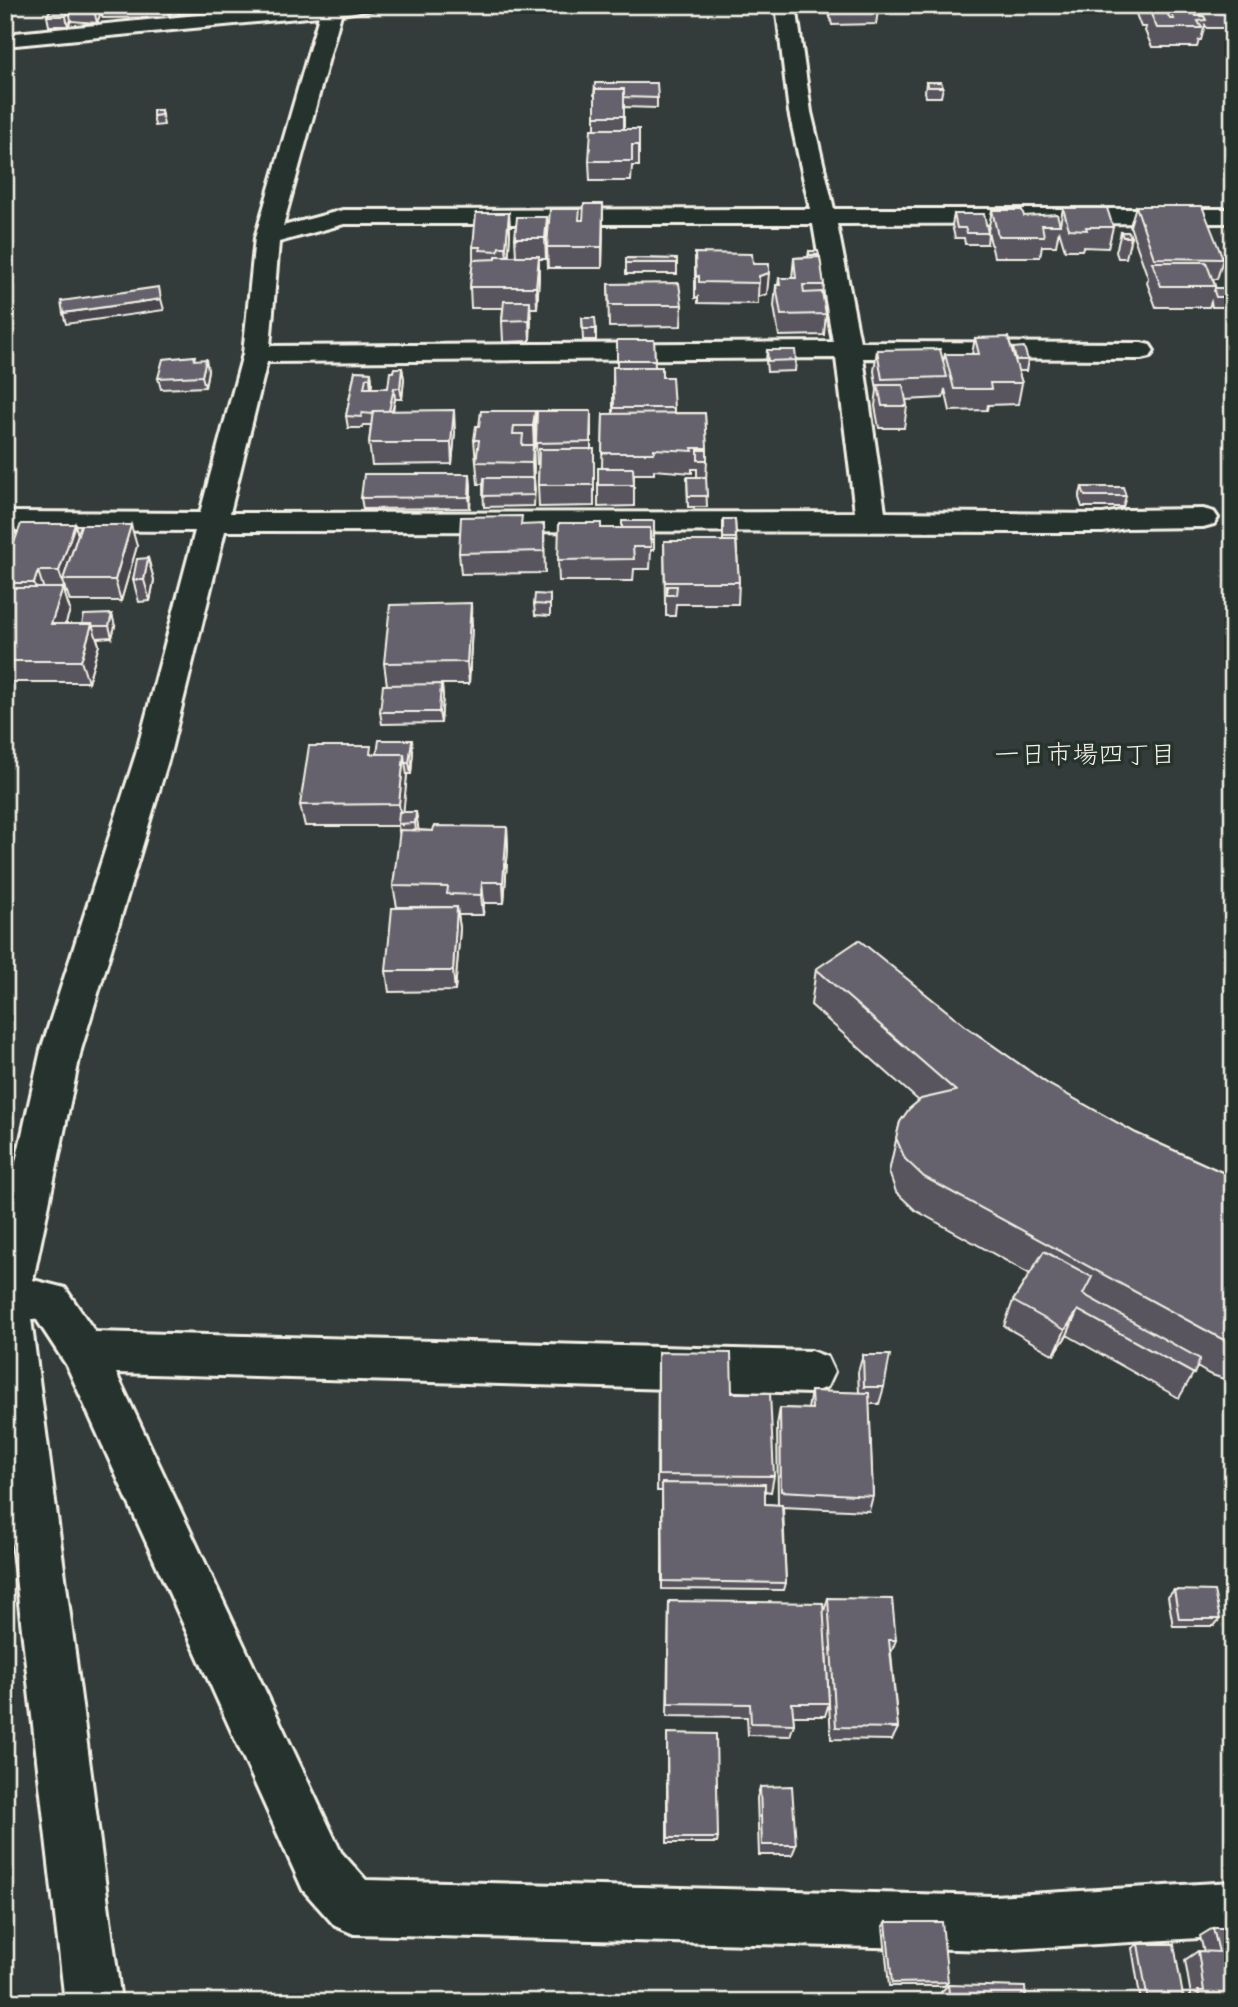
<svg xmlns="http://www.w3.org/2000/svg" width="1238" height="2007" font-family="'Indie Flower','Klee One',sans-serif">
	<rect width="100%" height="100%" fill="#333c3a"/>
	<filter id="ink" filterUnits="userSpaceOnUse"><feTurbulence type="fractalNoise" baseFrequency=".0143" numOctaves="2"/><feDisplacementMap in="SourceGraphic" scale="14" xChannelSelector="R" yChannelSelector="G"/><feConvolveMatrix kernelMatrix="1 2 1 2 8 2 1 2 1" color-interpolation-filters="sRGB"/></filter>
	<g filter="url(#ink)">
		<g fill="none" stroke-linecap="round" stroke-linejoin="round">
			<defs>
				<path id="minor" d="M300,5H377L374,9L341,14L283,226L343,210L810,209L789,112L776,5H796L811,112L834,209H1233V223L837,224L860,342L1141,343L1150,345L1154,351L1150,357L1141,359L863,358L885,512L1103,514L1126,510L1203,509L1214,512L1218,518L1214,524L1203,527L1126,528L1103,532L225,531L170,754L81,1050L33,1280L65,1288L95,1332L811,1351L827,1357L834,1372L827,1387L811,1393L116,1373L341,1852L366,1880L994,1896L1233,1882V1936L994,1950L354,1934L335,1926L303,1890L67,1366L37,1320L31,1319L121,2002H65L5,1482V1211L41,1050L136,754L195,531L5,530V512L200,513L243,354L255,238L319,16L5,46V34ZM344,224H813L833,342L270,346L279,242ZM836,358L855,512L230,513L267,362Z"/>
			</defs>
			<use href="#minor" stroke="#f4f1e8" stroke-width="6"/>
			<use href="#minor" fill="#26332d" fill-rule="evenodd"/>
		</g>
		<path fill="#58545e" stroke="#f4f1e8" stroke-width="2" d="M50,5H173L169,17L103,18L101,12L97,23L71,21L68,26H49L47,16L52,10Z
			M177,5H200L201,7L197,14L178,13Z
			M203,5H228L226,10L203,8Z
			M830,5H879L876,24L832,25L829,13Z
			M1138,5H1202L1199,16H1201L1203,5H1233V28H1207L1205,25L1201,40H1199L1197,47H1152L1145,31L1146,27H1141L1136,14Z
			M926,82L943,87L941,97H926L925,92Z
			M595,83H657V108L624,107V129H639V166H632L631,181H590L589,161L595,129Z
			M161,110L164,125L155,126L153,116Z
			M1136,206L1223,259L1217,279H1213L1215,286V288H1233V307H1212L1211,302L1209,307H1156L1147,283L1148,278L1130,226Z
			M1063,208L1113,227L1108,248L1083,247L1082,250H1065L1059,230L1056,246H1042L1040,257H994L988,231L992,210L1024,216L1060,224Z
			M509,213L510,233L508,256H516L515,238L547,217V237L546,259H539V277L537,308H530V341L503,342L502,321L503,308H471L470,287L473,260V247Z
			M954,214L988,233L987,244H965L964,238H955L952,225Z
			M580,220L603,225L602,268H548L547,247Z
			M1121,232L1131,237L1126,258H1118L1116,252Z
			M809,251L819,255L824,285L823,297L826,314L824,335L779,336L774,306L776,285H778L779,278H792L794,258L808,257Z
			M695,253L753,264L767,294L758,297V304L698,303V297L695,298Z
			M626,258L677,259V274H626Z
			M608,284L682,305L681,326L609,327Z
			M582,318L596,329V340H583Z
			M975,338L1012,351L1013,348L1028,360L1026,371H1018L1022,383L1018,404L988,405L987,410L950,411L945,389L943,398L906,400L907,406L904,428H879L875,406L877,390L874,371L877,350L943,362L945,354H972Z
			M617,340H654L655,367L662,377L674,408V413H705L707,460L706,481L707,507H688L687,477H697V469H692V473L654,470V474H634V506L598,507V468H602L603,414H613V367H617Z
			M767,350L796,360L795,371L767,372L766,361Z
			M402,368L404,379L402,399H395L393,411L455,432L452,464L372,465L369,443L371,425H363L362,428H348L346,416L355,371L371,372L372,383L371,388H388L393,372Z
			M208,370L205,387L161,389L158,378Z
			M535,411V432L534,448H533L534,478L535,489L534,506L484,507L483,484H478L474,440L479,426Z
			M591,411V449H594V506L539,507L538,485L539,464H537L536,443Z
			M471,485L470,508L363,509L361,498Z
			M1082,487L1126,496L1123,507H1082L1079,498Z
			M723,519H735L739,582L738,604H676L675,616H666V604H665L664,541H723Z
			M654,521V550H651L650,569H634L633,581H559L558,560L601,528H622Z
			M544,524L545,573L461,574L459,553Z
			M75,525L137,546L121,601H70L67,592L66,593H64L70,610L65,624L115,626L112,637L97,638L99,645L88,682H5V529H14L17,535Z
			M148,558L154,580L150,601L139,602L133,580Z
			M550,595V616L535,615L534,604Z
			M472,625L469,684H442L443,695L441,723L382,724L380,712L387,685L384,663Z
			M413,751L411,774H407L403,812H416L418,830L433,831L507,827L508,848L504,903H484L483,915H458L460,928L455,991L389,992L386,971L448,907H397L393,886L400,837L398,826H305L300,805L372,754Z
			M816,969L968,1028L1048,1084L1136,1133L1233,1177V1382L1209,1374L1197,1367L1179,1398L1067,1335L1054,1355L1004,1326L1013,1301L1030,1274L915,1210L896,1192L889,1172L900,1122L919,1101L811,1005Z
			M658,1352L732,1393L774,1476L771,1492L765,1491V1504L778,1505L777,1425L780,1408L808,1409L811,1391L859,1393L858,1372L863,1355L884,1387L879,1404H869L873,1496L869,1511L783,1507L786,1583L784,1590L662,1589V1491H657Z
			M1174,1590L1220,1619L1214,1626H1173L1168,1597Z
			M828,1598L896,1640L891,1653L898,1728L892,1740L831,1739L826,1648L829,1703L825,1716H793L794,1724L790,1736L748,1735L747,1717L667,1716L669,1601L824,1611Z
			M667,1733L718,1838L717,1843H667Z
			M760,1787L796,1845L792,1855H759L757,1798Z
			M886,1922L948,1982L944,1986H889L883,1926Z
			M1213,1928L1233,2002H1186L1185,1999L1191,1995L1185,1960L1198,1951L1204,1952L1200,1936Z
			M1138,1944L1184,2002H1141L1132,1948Z
			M948,1985L1026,2002H899L902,1999L942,2000L941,1992Z"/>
		<path fill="#47454c" stroke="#f4f1e8" stroke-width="2" d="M93,5H100L101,12L97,23Z
			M167,5H173L169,17Z
			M196,5H200L197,14Z
			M69,10L71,20L68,26L66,16Z
			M603,204V225L602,268V247Z
			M509,213L510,233L508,268L506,247Z
			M547,217V237L546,259L545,238Z
			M539,256V277L537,308L536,287Z
			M769,273L767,294L758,297L759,276Z
			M161,299L164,310L66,324L63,313Z
			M530,301L531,322L530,341L529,320Z
			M206,359L208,370L205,387L202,376Z
			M402,368L404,379L402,399L400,388Z
			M371,372L372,383L371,389L370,378Z
			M394,388L395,399L389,425L388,414Z
			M454,410L455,432L452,464L451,443Z
			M535,411V432L534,448L533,426Z
			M533,445L534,467L533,484L532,463Z
			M470,474L471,485L470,508L469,497Z
			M75,524L78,534L63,580L66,593L59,571Z
			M131,525L137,546L121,601L115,580Z
			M14,529L22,550L5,566V553Z
			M148,558L154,580L150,601L144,580Z
			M38,571L45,593L42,604L34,583Z
			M63,588L70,610L59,645L51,624Z
			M471,603L472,625L469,684L467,662Z
			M112,614L115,626L112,637L109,626Z
			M92,624L99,645L88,682L81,661Z
			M441,684L443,695L441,723L439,712Z
			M412,740L413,751L411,774L409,763Z
			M404,754L407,775L402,826L399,804Z
			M416,812L419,833L418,845L415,823Z
			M507,827L508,848L504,903L503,882Z
			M482,882L484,903L483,915L481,895Z
			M457,907L460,928L455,991L453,971Z
			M1078,1310L1067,1335L1054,1355L1065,1330Z"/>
		<path fill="#66626d" stroke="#f4f1e8" stroke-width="2" d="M1144,5H1185L1186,8H1145Z
			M1210,5H1233V9H1212Z
			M50,10H69L66,16H47Z
			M1166,11L1170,19H1174L1171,13H1195L1196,16H1204L1206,20L1198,21L1202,28H1157L1150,12Z
			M926,82H941L943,87H928Z
			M595,83H657L658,98L624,97V89H595L594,96Z
			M595,89H624V116H595Z
			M153,110H161V115L153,116Z
			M591,129H639V145H632V161H589Z
			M584,204H603L602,247H547L550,209H580L579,220H583Z
			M1136,206H1202L1223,259L1154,258Z
			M1063,208H1107L1113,227H1086L1087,230L1069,229Z
			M992,210H1022L1024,216L1057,214L1060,225H1042L1044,236H998Z
			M476,213H509L506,247H499L498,251L480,250L481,247H473Z
			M954,214H984L988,233H967L965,228H957Z
			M517,217H547L545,238H515Z
			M1121,232H1129L1131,237H1123Z
			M809,251H818L819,255H809Z
			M695,253L752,254L753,264H769V273L759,276V283L699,282V276L696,277Z
			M496,256H539L536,287H470L473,260L496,259Z
			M820,257L824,285H803L804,293L822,292L826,314L781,315L776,285H780L779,278H796L794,258Z
			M626,258L677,259V263H626Z
			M1152,262H1206L1215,286H1161Z
			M679,283L682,305H609L608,284Z
			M159,287L161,299L63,313L61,301Z
			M1215,288H1233V297H1216L1214,291Z
			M504,301H530L529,320L502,321Z
			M582,318H595L596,329H583Z
			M1008,337L1022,383H990L991,389H954L945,354H979L975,338Z
			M617,340H654L655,360H617Z
			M1024,347L1028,360H1016L1013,348Z
			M940,349L947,377L882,379L877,350Z
			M767,350H795L796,360L768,361Z
			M195,356L194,360L206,359L202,376L158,378L163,359Z
			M613,367H662V377H672L674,408H614Z
			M394,368H402L400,388H394L389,411H373V414L362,413L361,417L346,416L355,371L371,372L370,378H366L364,388H388L390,372H393Z
			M878,385H903L907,406H882Z
			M454,410L451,443H369L373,411Z
			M481,411H535L533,426H514L513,434H523L522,445H533L532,463L476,462L479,440H474L476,426H479Z
			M537,411H591L590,442L536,443Z
			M705,413L707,448H692L693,451L654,449V453H602L603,414Z
			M539,449H594V485H538Z
			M698,450H707V460H698Z
			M598,468H633L634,485H598Z
			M364,474H470L469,497L361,498Z
			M687,477H706L707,496H688Z
			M484,478H534V495L483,496Z
			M1082,487H1123L1126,496H1085Z
			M522,516L521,525L544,524V551L459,553L461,517Z
			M723,519H735L736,538H723Z
			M622,521H654V539H650V528H622Z
			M559,523H601V528H650L651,547H633L634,559L558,560Z
			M21,524H75L59,571H38L34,583H5V567Z
			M75,525H81L78,534Z
			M81,525H131L115,580H63Z
			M5,529H14L5,553Z
			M664,541H736L739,582H665Z
			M148,558L144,580H133L137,559Z
			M667,586H677L676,595H667Z
			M5,588H63L51,624H92L81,661H5Z
			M535,594L550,595V605L534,604Z
			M471,603L467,662L384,663L390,605Z
			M112,614L109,626H93L92,624H82L84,615Z
			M441,684L439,712H380L383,685Z
			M379,740H412L409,763H405L404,754H377Z
			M309,746H371L370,754H404L399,804L300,805Z
			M399,812H416L415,823L398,824Z
			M434,826L507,827L503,882H482L481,895L447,894L448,887L393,886L400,830L433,831Z
			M457,907L453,971H386L392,908Z
			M859,940L968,1028L1048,1084L1136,1133L1233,1177V1345L924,1177L905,1159L896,1138L900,1122L909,1109L921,1099L956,1091L816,969Z
			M1044,1251L1092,1277L1083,1294L1200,1359L1194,1374L1078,1310L1065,1330L1013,1301Z
			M658,1352L731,1353L732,1393H770L774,1476L658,1475Z
			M863,1355H890L884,1387H864Z
			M811,1391L869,1393L873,1496L781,1491L780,1408L812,1409Z
			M662,1483L765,1484V1504L782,1505L786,1583L663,1581Z
			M1174,1590L1214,1591L1220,1619H1179Z
			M828,1598L892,1599L896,1640H889L898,1728L836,1727Z
			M669,1601L823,1603L829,1703H792L794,1724L751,1723L750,1704L668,1703Z
			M667,1733L716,1734L718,1838H668Z
			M792,1786L796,1845H762L760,1787Z
			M886,1922H942L948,1982L892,1983Z
			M1213,1928H1233V2002H1200L1198,1991H1204L1198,1951L1219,1952Z
			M1138,1944H1174L1184,2002L1148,2001Z
			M948,1985L1025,1987L1026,2002H902V1999L950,2001Z"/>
	</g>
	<g text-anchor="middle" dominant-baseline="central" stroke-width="7" stroke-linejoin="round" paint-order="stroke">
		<g font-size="26" fill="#f4f1e8" stroke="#26332d">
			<text x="1085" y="757">一日市場四丁目</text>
		</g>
	</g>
	<rect width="1238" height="2007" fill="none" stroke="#26332d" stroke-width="28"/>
	<rect x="14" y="14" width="1210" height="1979" fill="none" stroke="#f4f1e8" stroke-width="2.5" filter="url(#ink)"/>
</svg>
